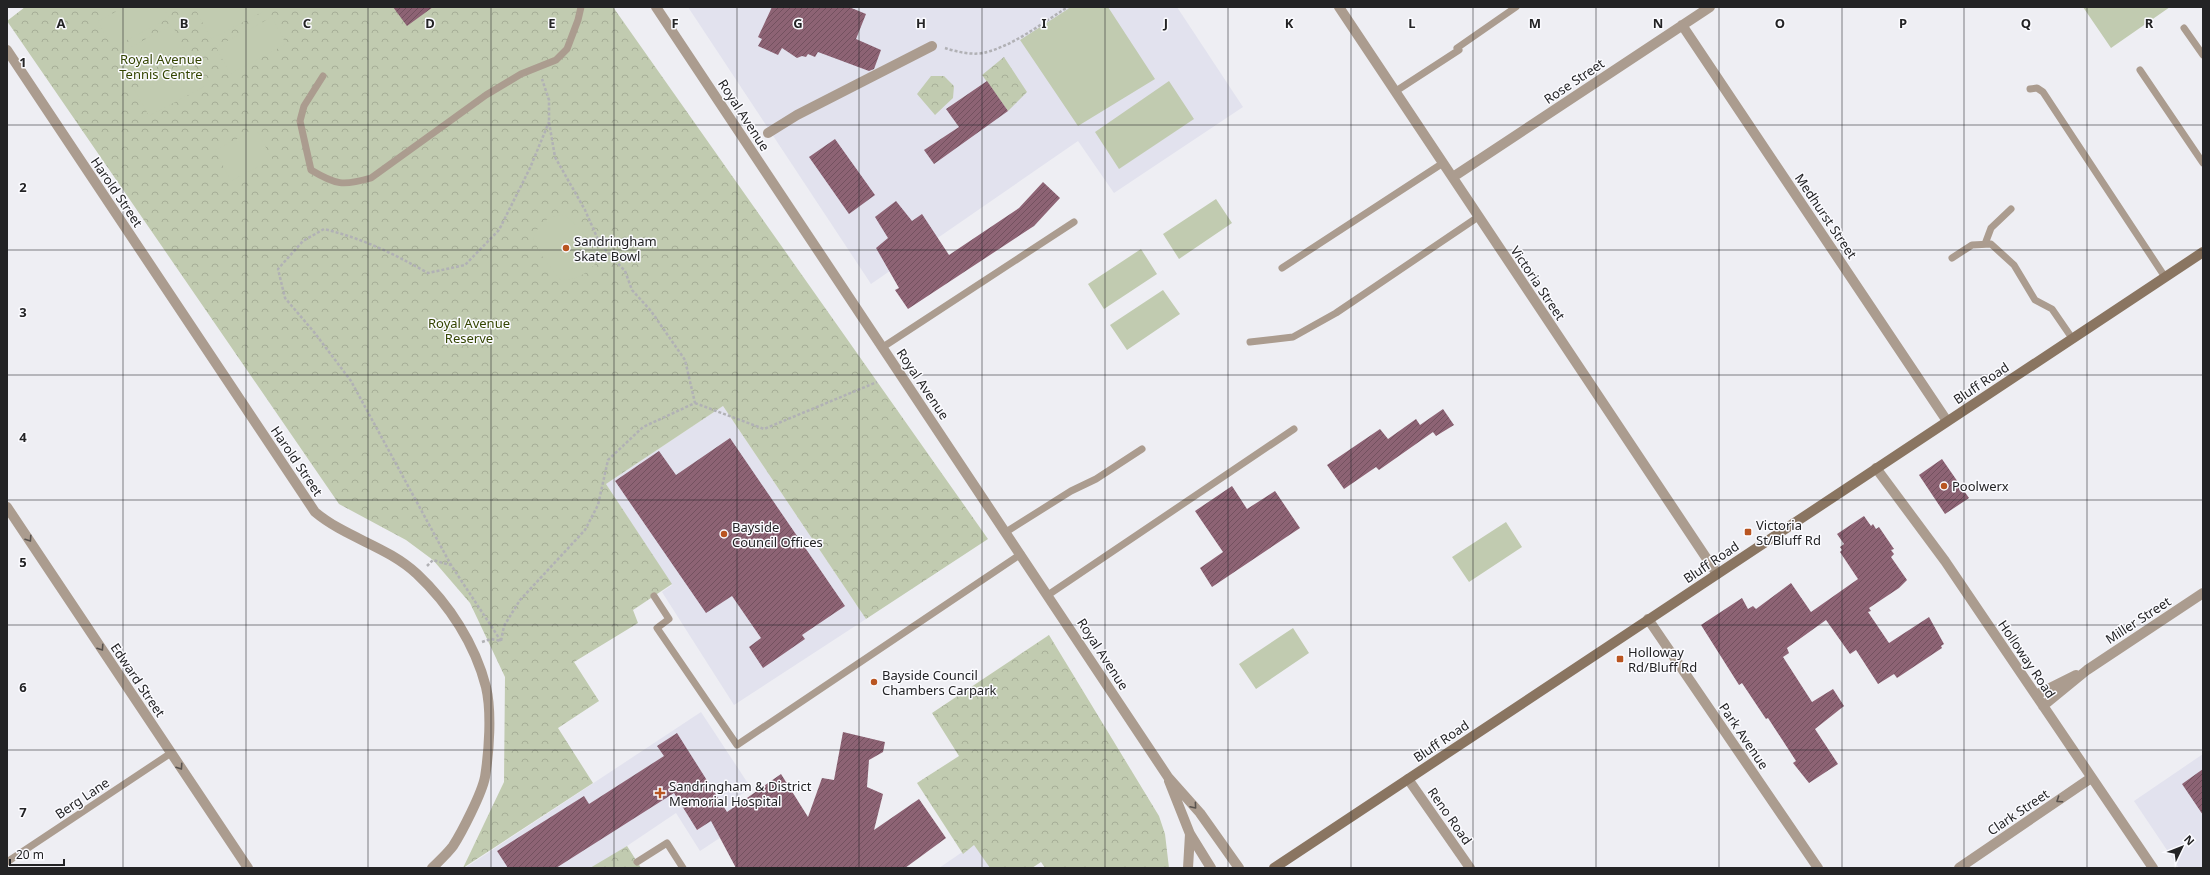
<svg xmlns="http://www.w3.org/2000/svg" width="2210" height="875" font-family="'Noto Sans',sans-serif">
	<defs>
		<pattern id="park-crowns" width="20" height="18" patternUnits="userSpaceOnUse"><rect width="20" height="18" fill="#c1cbb0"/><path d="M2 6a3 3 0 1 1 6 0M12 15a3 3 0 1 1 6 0" fill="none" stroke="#a6ae97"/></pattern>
		<pattern id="building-hatch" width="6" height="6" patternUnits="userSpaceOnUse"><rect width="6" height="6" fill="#8d6374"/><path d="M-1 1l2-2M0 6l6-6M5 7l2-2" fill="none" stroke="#73515f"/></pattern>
	</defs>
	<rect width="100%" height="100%" fill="#eeeef3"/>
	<path fill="#e2e2ee" d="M688,7H1177L1243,107L1114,193L1078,141L871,284Z
		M723,406L866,619L734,705L662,592L672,585L606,484Z
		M701,712L751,788L734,799L747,820L700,851L676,813L627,846L641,868H465Z
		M2203,754V868H2179L2134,801Z
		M974,844L990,868H939Z"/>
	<path fill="url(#park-crowns)" d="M25,7H613L988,539L866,619L723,406L606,484L672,584L633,610L638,623L574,662L599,701L558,728L593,783L463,868L504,782L505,677L470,603L433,560L406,540L339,504L7,21Z
		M1004,57L1027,92L1008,111L982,75Z
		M931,76H944L954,86L953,98L935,115L917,94Z
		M1049,635L1159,816L1165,834L1169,868H1045L1041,862L1032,868H990L974,845L963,854L917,783L959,756L932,713Z
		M627,846L641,868H590Z"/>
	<path fill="#c1cbb0" d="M125,7H163L169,18L112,48L98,21Z
		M207,7H267L268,9L211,39L197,12Z
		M1071,7H1108L1155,79L1078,126L1020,40Z
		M2083,7H2170L2111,48Z
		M272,17L286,44L230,74L216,47Z
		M172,25L186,51L130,81L116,55Z
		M191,60L205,86L149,116L134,89Z
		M1169,81L1194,119L1119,169L1095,132Z
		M256,129L272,159L231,181L215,150Z
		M1216,199L1232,223L1179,259L1163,234Z
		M565,215L579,228L596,254L595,264C583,276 578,279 560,280L542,256L533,239C540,221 546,217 565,215Z
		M1141,249L1157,274L1104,309L1088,284Z
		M1163,290L1180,314L1127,350L1110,325Z
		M1506,522L1522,547L1469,582L1452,557Z
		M1293,628L1309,653L1256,689L1239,664Z"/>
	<path fill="url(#building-hatch)" d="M393,7H433L407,26Z
		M772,7H849L866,14L856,39L881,50L874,69L869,71L818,52L815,57L808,54L806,57L802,56L797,58L782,48L778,55L758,46L762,39L758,37Z
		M987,81L1008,111L934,164L924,150L959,127L946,109Z
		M835,139L875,195L849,214L809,157Z
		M1043,182L1060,198L1034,226L908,309L895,290L899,288L876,248L888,238L875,217L896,201L912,221L922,214L949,255L1019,208Z
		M1443,409L1454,425L1436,436L1433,432L1379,470L1376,467L1344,489L1327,465L1380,429L1388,439L1416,419L1420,425Z
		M730,438L845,606L802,635L805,639L763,668L749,647L761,638L732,596L706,613L615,481L659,451L676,475Z
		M1942,459L1969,498L1945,514L1919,475Z
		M1232,486L1247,509L1275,491L1300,528L1212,587L1200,568L1223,552L1195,511Z
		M1864,516L1871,526L1873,524L1876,529L1879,527L1894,549L1891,550L1894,554L1891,557L1907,580L1899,588L1869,608L1871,611L1868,612L1889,643L1929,617L1944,644L1941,646L1942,648L1897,678L1894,674L1878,684L1856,650L1850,654L1826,620L1787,648L1789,653L1783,657L1812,702L1833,689L1844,706L1815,729L1838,764L1809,783L1793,763L1796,761L1768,718L1766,719L1742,683L1739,685L1701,625L1742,598L1748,609L1753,606L1756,609L1791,583L1811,612L1858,579L1840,552L1842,550L1840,547L1844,544L1837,534Z
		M843,732L885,742L883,752L869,760L867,787L883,794L874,830L919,799L946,838L905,868H736L711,821L697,830L674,793L556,868H508L497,851L584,796L589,804L664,756L657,746L677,733L727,812L781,774L808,817L822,778L834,780Z
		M2203,769V815L2182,784Z"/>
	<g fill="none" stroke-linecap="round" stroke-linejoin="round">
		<path stroke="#b1b1b5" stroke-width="2.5" stroke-dasharray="3 2" stroke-linecap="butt" d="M945,48C957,52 975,56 987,52C1016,44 1042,23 1068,7
			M695,403L764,429L877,382
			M427,566L433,560L450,565
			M501,641L451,565L351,381L314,332L285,298L278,269L303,241L324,229C364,239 392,253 428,273L465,265L499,230L530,168L549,122
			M482,642L491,639L501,641L504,626L520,600L585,530L598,505L608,460L643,427L695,403L685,360L651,311L632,290L625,271L600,244L585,210L555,157L549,122V100L542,79"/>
		<path stroke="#ab9c8f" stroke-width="7" d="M2184,28L2203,55
			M2140,70L2203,163
			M323,76L304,106L300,121L311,170C336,185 343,186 371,178L486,95L521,74L556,60L567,49L578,20L581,7
			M2030,89L2037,88L2043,92L2165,277
			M1396,91L1459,50L1457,48L1516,7
			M1985,244L1991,228L2011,209
			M1952,258L1972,245L1991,244L2014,265L2035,300L2052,309L2072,338
			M1282,268L1443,163
			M1250,342L1293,337L1336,313L1478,217
			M883,347L1074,222
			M1006,532L1071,491L1096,479L1142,449
			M1048,595L1294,429
			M654,596L669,619L657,628L737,745L1021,554
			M7,862L171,753
			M637,862L667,843L683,868"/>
		<path stroke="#ab9c8f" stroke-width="10" d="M768,133L797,115L932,46"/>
		<path stroke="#ab9c8f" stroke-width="10" d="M1339,7L1717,574
			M1682,25L1947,421
			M7,50L315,512C346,538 387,546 417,574C449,604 475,644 486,687C492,712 489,752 485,777C482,793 462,832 453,846C447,854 439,861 432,868
			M1453,177L1710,7
			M1876,468L1945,561L2153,868
			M7,507L248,868
			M1648,619L1818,868
			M2036,695L2076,675
			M2043,706L2087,670L2203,593
			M1408,779L1470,868
			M1959,868L2091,778"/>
		<path stroke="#ab9c8f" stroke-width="10" d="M656,7L1168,777L1200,813L1239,868
			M1169,781L1190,834L1211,868
			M1188,868L1190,834"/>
		<path stroke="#8a7561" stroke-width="10" d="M1274,868L2203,252"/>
	</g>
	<defs><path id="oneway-chevron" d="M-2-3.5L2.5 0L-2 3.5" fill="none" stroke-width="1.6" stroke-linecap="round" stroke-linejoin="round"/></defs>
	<g stroke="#59534f">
		<use href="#oneway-chevron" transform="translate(29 539) rotate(56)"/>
		<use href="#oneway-chevron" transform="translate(101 648) rotate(56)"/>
		<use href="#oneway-chevron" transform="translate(180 767) rotate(56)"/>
		<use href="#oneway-chevron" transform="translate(2059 800) rotate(146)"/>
		<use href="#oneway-chevron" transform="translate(1194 806) rotate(50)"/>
	</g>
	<path fill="none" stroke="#232325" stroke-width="1" stroke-opacity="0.55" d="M123,7V868M246,7V868M368,7V868M491,7V868M614,7V868M737,7V868M859,7V868M982,7V868M1105,7V868M1228,7V868M1351,7V868M1473,7V868M1596,7V868M1719,7V868M1842,7V868M1964,7V868M2087,7V868M7,125H2203M7,250H2203M7,375H2203M7,500H2203M7,625H2203M7,750H2203"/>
	<g fill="#b95521" stroke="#fbfbff" stroke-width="1.5">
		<circle cx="566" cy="248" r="4"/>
		<circle cx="1944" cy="486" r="4"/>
		<rect x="1744" y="528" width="8" height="8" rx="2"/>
		<circle cx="724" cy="534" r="4"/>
		<rect x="1616" y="655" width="8" height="8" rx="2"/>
		<circle cx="874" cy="682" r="4"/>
		<path d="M658 787h4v4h4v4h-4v4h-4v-4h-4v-4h4z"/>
	</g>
	<g text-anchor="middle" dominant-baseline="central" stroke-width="3" stroke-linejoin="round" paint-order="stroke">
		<g font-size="13" fill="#344502" stroke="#fbfbff">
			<text x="161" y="59">Royal Avenue<tspan x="161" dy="15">Tennis Centre</tspan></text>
			<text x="469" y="323">Royal Avenue<tspan x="469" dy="15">Reserve</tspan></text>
		</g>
		<g font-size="13" fill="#232325" stroke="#fbfbff">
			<text transform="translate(1574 81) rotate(-34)">Rose Street</text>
			<text transform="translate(744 115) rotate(57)">Royal Avenue</text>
			<text transform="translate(117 192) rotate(56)">Harold Street</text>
			<text transform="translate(1826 216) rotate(56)">Medhurst Street</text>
			<text transform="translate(1538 283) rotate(56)">Victoria Street</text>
			<text transform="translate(1981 383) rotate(-34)">Bluff Road</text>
			<text transform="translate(923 384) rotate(56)">Royal Avenue</text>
			<text transform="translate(297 461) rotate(56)">Harold Street</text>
			<text transform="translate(1711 562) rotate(-34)">Bluff Road</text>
			<text transform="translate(2138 620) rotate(-33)">Miller Street</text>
			<text transform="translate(1103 654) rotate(57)">Royal Avenue</text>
			<text transform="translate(2027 659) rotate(56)">Holloway Road</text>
			<text transform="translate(138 680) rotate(56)">Edward Street</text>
			<text transform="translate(1744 736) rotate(56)">Park Avenue</text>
			<text transform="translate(1441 741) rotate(-34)">Bluff Road</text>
			<text transform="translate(82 798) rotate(-34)">Berg Lane</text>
			<text transform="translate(2018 812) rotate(-34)">Clark Street</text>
			<text transform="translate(1450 816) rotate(55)">Reno Road</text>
		</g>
		<g font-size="13" fill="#232325" stroke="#fbfbff" text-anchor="start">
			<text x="574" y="241">Sandringham<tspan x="574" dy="15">Skate Bowl</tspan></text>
			<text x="1952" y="486">Poolwerx</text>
			<text x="1756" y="525">Victoria<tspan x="1756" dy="15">St/Bluff Rd</tspan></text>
			<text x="732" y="527">Bayside<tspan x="732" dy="15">Council Offices</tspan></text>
			<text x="1628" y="652">Holloway<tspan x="1628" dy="15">Rd/Bluff Rd</tspan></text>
			<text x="882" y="675">Bayside Council<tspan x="882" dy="15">Chambers Carpark</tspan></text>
			<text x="669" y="786">Sandringham &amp; District<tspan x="669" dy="15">Memorial Hospital</tspan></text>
		</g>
	</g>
	<g font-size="13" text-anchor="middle" font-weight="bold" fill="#232325" stroke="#fbfbff" stroke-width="3" stroke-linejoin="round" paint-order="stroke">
		<text x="61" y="28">A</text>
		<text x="184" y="28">B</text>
		<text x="307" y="28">C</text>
		<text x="430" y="28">D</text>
		<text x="552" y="28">E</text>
		<text x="675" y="28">F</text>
		<text x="798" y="28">G</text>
		<text x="921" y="28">H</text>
		<text x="1044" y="28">I</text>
		<text x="1166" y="28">J</text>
		<text x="1289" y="28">K</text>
		<text x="1412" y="28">L</text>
		<text x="1535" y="28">M</text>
		<text x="1658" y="28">N</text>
		<text x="1780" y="28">O</text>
		<text x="1903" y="28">P</text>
		<text x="2026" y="28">Q</text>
		<text x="2149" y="28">R</text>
		<text x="23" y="67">1</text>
		<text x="23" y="192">2</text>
		<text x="23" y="317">3</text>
		<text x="23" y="442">4</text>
		<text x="23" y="567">5</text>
		<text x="23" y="692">6</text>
		<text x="23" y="817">7</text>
	</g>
	<rect width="2210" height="875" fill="none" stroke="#232325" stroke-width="16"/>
	<g transform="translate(2182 847) rotate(47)" stroke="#fbfbff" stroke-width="3" paint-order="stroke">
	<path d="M0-3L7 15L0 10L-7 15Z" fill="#232325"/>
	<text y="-6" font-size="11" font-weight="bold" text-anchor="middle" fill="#232325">N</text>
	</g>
	<path d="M10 859v6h54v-6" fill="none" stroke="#232325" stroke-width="2"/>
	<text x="16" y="859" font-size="12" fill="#232325" stroke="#fbfbff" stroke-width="3" paint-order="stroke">20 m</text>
</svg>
